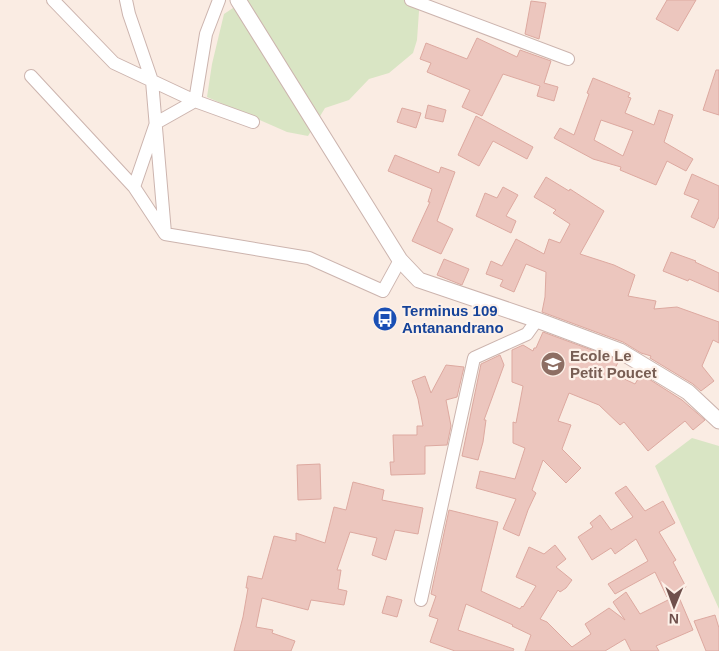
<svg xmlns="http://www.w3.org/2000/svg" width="719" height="651" font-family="Arial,sans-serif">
	<rect width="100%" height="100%" fill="#faece3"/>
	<path fill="#d9e5c4" d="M245,0H411L422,4L419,11L417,40L413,53L389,73L369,79L349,100L325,108L308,136L287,132L207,97L212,64L224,14Z
		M692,438L719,446V609L655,466Z"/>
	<path fill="#ecc6be" stroke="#dda9a0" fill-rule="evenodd" d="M667,0H696L678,31L656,19Z
		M531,1L546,3L539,39L525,34Z
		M477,38L517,57L520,50L551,61L544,83L558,87L554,101L537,96L540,86L503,74L482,116L462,107L470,90L427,72L431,63L420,59L426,43L467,59Z
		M716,70H719V115L703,110Z
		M593,78L630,93L628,97L631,98L625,113L654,125L659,110L673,115L664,142L693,159L686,171L667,161L656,185L620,170L621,167L593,159L554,138L560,128L574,135L589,94L587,93ZM601,120L633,131L623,156L594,140Z
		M428,105L446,110L443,122L425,118Z
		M402,108L421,113L416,128L397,122Z
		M476,116L533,147L527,159L493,141L479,166L458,155Z
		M395,155L439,173L441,167L455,172L437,221L453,229L441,254L412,241L430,202H428L432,189L388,171Z
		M692,174L719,186V217L714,228L691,217L699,200L684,194Z
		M546,177L569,191L570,189L604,211L580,254L614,265L635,275L628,296L656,301L654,309L677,307L719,322V343L713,340L702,366L714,381L701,391L693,384L650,358L651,356L641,353L623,342L542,312L545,297L546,272L526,264L514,292L500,286L503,280L486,274L491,261L502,266L516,239L544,254L549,239L560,243L570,224L553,213L556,210L534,197Z
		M503,187L518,195L506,216L516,221L511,233L476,216L485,193L497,198Z
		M671,252L696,261L695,262L719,273V292L689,279L688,281L663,271Z
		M444,259L469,269L462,285L437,275Z
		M543,332L616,359L619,361L612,373L635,384L641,374L682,400L705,420L693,430L685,421L648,451L624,422L620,425L599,405L569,393L558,421L571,425L562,449L581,468L566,483L543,460L532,490L536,493L528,510L519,536L503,529L516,499L476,488L480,471L515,479L525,448L513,443V422L516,423L523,386L512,382V350L523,345L533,351L534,348H536Z
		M500,355L504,365L484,420H486L483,442L478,460L462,456L481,364Z
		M446,365L464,367L457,397L446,400L451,426L447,445L425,446V474L391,475L390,462H394L393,435H417V426H423L418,399L412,381L425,376L431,393Z
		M320,464L321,499L298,500L297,465Z
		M353,482L384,490L382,500L423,508L418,534L395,530L386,560L372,555L377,538L350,532L337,570H341L338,589L347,591L344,605L311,600L308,610L262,598L256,627L273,630L272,633L295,641L291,651H234L243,617L248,588H246L248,576L262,579L274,536L296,541V533L325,543L334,507L346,510Z
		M626,486L645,511L663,501L675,523L659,532L676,560L673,562L686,587L667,597L655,572L615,594L608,584L648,561L636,539L615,554L611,548L592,560L578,537L593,527L590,523L600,515L611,530L633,517L615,493Z
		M449,510L498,522L481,591L520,609L522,606L523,607L536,586L516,577L529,547L544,554L555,545L566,559L556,567L572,580L566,588L560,592L558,590L540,619L547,622L572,647L591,634L585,624L609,608L625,620L613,602L626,592L640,614L678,595L693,630L656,646L659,651H631L625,639L605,651H525L531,635L512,626L513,625L466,604L458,630L514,649L513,651H455L430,642L438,619L429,616L436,596L431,594Z
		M387,596L402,600L397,617L382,613Z
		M715,615L719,628V651H706L694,621Z"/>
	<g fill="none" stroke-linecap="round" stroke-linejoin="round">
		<defs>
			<path id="minor" d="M53,0L114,63L195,101L253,122
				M126,0L129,14L152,81L165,233
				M411,0L568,59
				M31,76L134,187L165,234L309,258L383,291L400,260
				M134,187L156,123L195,101L206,34L219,0
				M421,600L474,358L527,334L537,320"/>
			<path id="tertiary" d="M238,0L400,260L419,280L537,320L620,351L688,392L719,421"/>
		</defs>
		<use href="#minor" stroke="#ccb4ae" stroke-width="14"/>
		<use href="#tertiary" stroke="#ccb4ae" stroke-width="17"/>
		<use href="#minor" stroke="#fff" stroke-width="12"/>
		<use href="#tertiary" stroke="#fff" stroke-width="15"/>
	</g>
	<defs>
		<symbol id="bus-disc" viewBox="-11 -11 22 22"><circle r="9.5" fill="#1a4fb4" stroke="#fdf1e9"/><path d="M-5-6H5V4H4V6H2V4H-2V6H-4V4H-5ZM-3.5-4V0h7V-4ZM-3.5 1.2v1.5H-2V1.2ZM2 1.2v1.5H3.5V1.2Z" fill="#fff"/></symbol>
		<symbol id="school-disc" viewBox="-11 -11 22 22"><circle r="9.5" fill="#8d6e63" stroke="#fdf1e9"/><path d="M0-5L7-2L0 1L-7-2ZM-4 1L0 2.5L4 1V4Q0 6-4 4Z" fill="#fff"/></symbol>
	</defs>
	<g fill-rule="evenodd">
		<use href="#bus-disc" x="371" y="305" width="28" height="28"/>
		<use href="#school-disc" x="539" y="350" width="28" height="28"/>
	</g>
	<g text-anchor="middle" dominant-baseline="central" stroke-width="4.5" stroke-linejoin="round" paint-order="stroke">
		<g font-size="15" font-weight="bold" fill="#164399" stroke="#fdf1e9" text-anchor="start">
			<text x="402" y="310">Terminus 109<tspan x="402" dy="17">Antanandrano</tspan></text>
		</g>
		<g font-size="15" font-weight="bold" fill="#785e54" stroke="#fdf1e9" text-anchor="start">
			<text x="570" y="355">Ecole Le<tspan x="570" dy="17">Petit Poucet</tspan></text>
		</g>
	</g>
	<g transform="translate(674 606) rotate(181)" stroke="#fdf1e9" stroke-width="4" paint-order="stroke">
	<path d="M0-4L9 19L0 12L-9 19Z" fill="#6f504c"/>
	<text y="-8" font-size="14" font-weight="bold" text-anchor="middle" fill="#6f504c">N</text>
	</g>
</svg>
